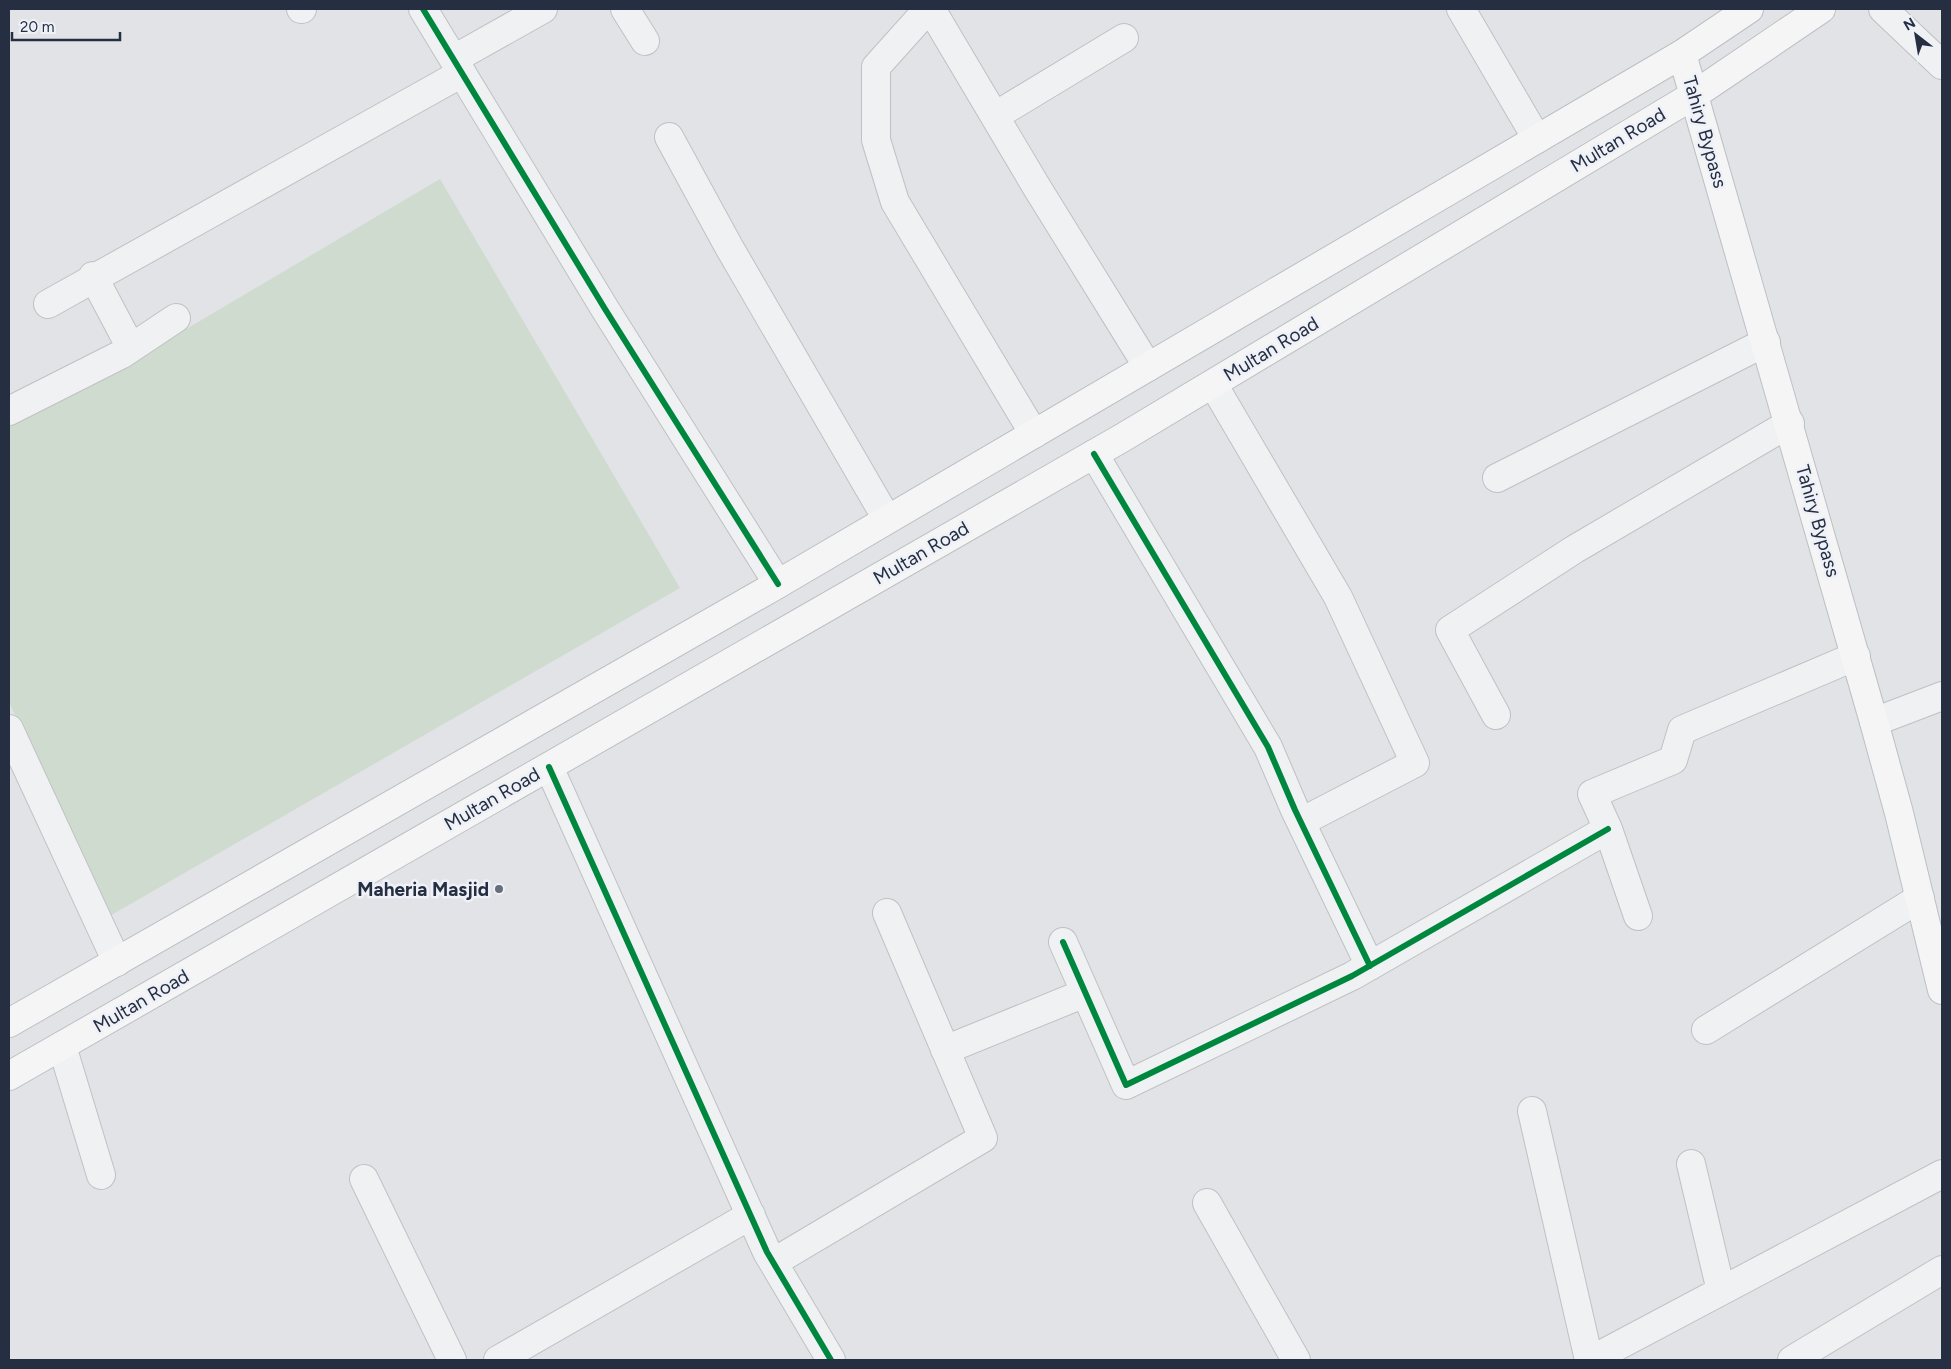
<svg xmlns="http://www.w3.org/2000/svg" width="1951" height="1369" font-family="Figtree,sans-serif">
	<rect width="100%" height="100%" fill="#e1e3e6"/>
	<path fill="#d0dbd0" d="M440,179L680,588L108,917L9,702V425L139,357Z"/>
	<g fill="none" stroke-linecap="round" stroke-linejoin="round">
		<defs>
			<path id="minor" d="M301,9H302
				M423,9L605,309L778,584
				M625,9L645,41
				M928,9L876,67V140L895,202L1034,434
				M931,9L1036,186L1148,367
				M1461,9L1537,139
				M1883,9L1942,65
				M454,59L543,9
				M995,116L1124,38
				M669,137L729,247L887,519
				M93,276L131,348
				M48,304L462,73
				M1213,384L1338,597L1415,763L1301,822
				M9,411L122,354L176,318
				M1094,454L1268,747L1295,810L1370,966
				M1497,478L1766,342
				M1496,715L1450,630L1575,549L1790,423
				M1874,722L1942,696
				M9,729L117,962
				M549,767L767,1252L831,1360
				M1638,916L1608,829L1592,794L1673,760L1682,730L1856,656
				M1063,942L1126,1085L1352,976L1608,829
				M1706,1030L1920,898
				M62,1046L101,1175
				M945,1050L1085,993
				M1532,1111L1589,1360
				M1691,1164L1721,1291
				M364,1179L452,1360
				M1207,1203L1296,1360
				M774,1262L983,1138L887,913
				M498,1360L751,1215
				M1591,1360L1942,1174
				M1792,1360L1942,1270"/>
			<path id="primary" d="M1682,54L1874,722L1899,813L1942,990
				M9,1023L771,588L1682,54L1749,9
				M9,1076L1122,438L1694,95L1821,9"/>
		</defs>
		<use href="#minor" stroke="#bfc1c4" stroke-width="30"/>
		<use href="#primary" stroke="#bcc0c4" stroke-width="30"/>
		<use href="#minor" stroke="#f0f1f3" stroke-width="28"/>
		<use href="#primary" stroke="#f5f5f6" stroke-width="28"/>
		<defs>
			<path id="cycleway" d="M423,9L605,309L778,584
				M1094,454L1268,747L1295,810L1370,966
				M549,767L767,1252L831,1360
				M1063,942L1126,1085L1352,976L1608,829"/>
		</defs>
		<use href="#cycleway" stroke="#eef1f7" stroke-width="9"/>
		<use href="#cycleway" stroke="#00873e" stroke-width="6"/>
	</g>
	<circle fill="#676d7b" stroke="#eef1f7" stroke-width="2" cx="499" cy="889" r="5"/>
	<g text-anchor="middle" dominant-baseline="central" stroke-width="5" stroke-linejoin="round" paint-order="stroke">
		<g font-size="19" fill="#262e42" stroke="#eef1f7">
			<text transform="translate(1705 132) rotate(74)">Tahiry Bypass</text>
			<text transform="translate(1618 140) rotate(-31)">Multan Road</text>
			<text transform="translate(1271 349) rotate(-31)">Multan Road</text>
			<text transform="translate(1818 521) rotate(74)">Tahiry Bypass</text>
			<text transform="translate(921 553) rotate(-30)">Multan Road</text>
			<text transform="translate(492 799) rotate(-30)">Multan Road</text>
			<text transform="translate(141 1001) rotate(-30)">Multan Road</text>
		</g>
		<g font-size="19" font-weight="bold" fill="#262e42" stroke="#eef1f7" text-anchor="end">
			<text x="489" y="889">Maheria Masjid</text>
		</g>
	</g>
	<rect width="1951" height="1369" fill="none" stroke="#262e42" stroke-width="20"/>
	<g transform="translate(1916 35) rotate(329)" stroke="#eef1f7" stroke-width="4" paint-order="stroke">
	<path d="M0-4L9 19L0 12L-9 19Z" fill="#262e42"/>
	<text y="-8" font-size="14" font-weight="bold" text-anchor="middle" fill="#262e42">N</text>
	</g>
	<path d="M12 32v8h108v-8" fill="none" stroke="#262e42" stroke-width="2.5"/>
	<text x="20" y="32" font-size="15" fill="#262e42" stroke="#eef1f7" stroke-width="4" paint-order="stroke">20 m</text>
</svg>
